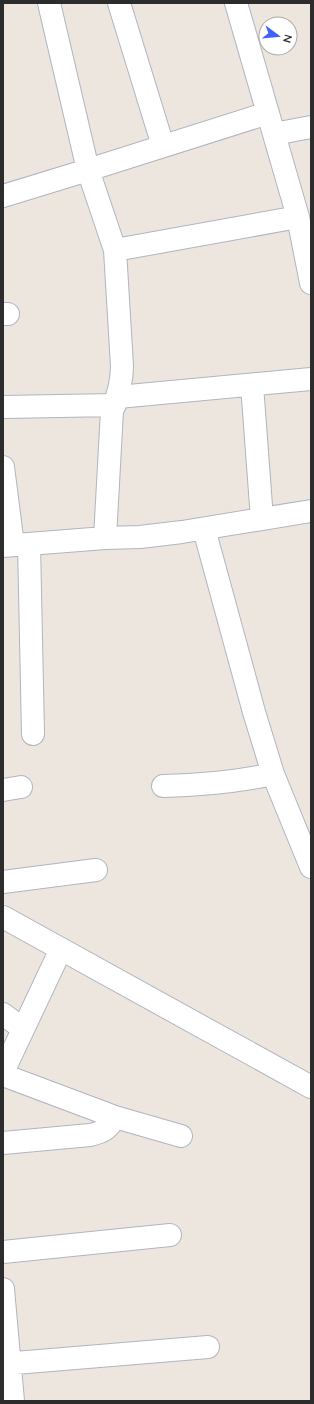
<svg xmlns="http://www.w3.org/2000/svg" width="314" height="1404" font-family="Quicksand,sans-serif">
	<rect width="100%" height="100%" fill="#ede6de"/>
	<g fill="none" stroke-linecap="round" stroke-linejoin="round">
		<defs>
			<path id="street" d="M49,3L88,170L115,250L122,366C122,383 118,396 112,411L105,538
				M119,3L163,146
				M236,3L298,217L311,283
				M274,134L311,127
				M3,196L88,170L268,113
				M115,250L298,217
				M3,314H8
				M252,385L262,519
				M118,397L311,379
				M3,407L115,405
				M3,467L13,545
				M204,529L254,712L273,774L311,867
				M29,544L33,734
				M3,546L105,538L140,537L182,532L311,511
				M163,786C200,785 236,782 273,774
				M3,790L21,787
				M3,882L96,870
				M3,917L311,1087
				M3,1014L23,1029
				M3,1072L61,949
				M3,1075L115,1117L181,1136
				M3,1143L90,1135C104,1132 108,1129 115,1117
				M3,1252L170,1235
				M3,1289L13,1401
				M3,1364L208,1347"/>
		</defs>
		<use href="#street" stroke="#b2b4bf" stroke-width="24"/>
		<use href="#street" stroke="#fff" stroke-width="22"/>
	</g>
	<rect width="314" height="1404" fill="none" stroke="#2c2c2c" stroke-width="8"/>
	<g transform="translate(278 36) rotate(106)"><circle r="19" fill="#ffffff" stroke="#ababab"/>
	<path d="M0-3L7 15L0 10L-7 15Z" fill="#3d62fb"/>
	<text y="-6" font-size="11" font-weight="bold" text-anchor="middle" fill="#2c2c2c">N</text>
	</g>
</svg>
